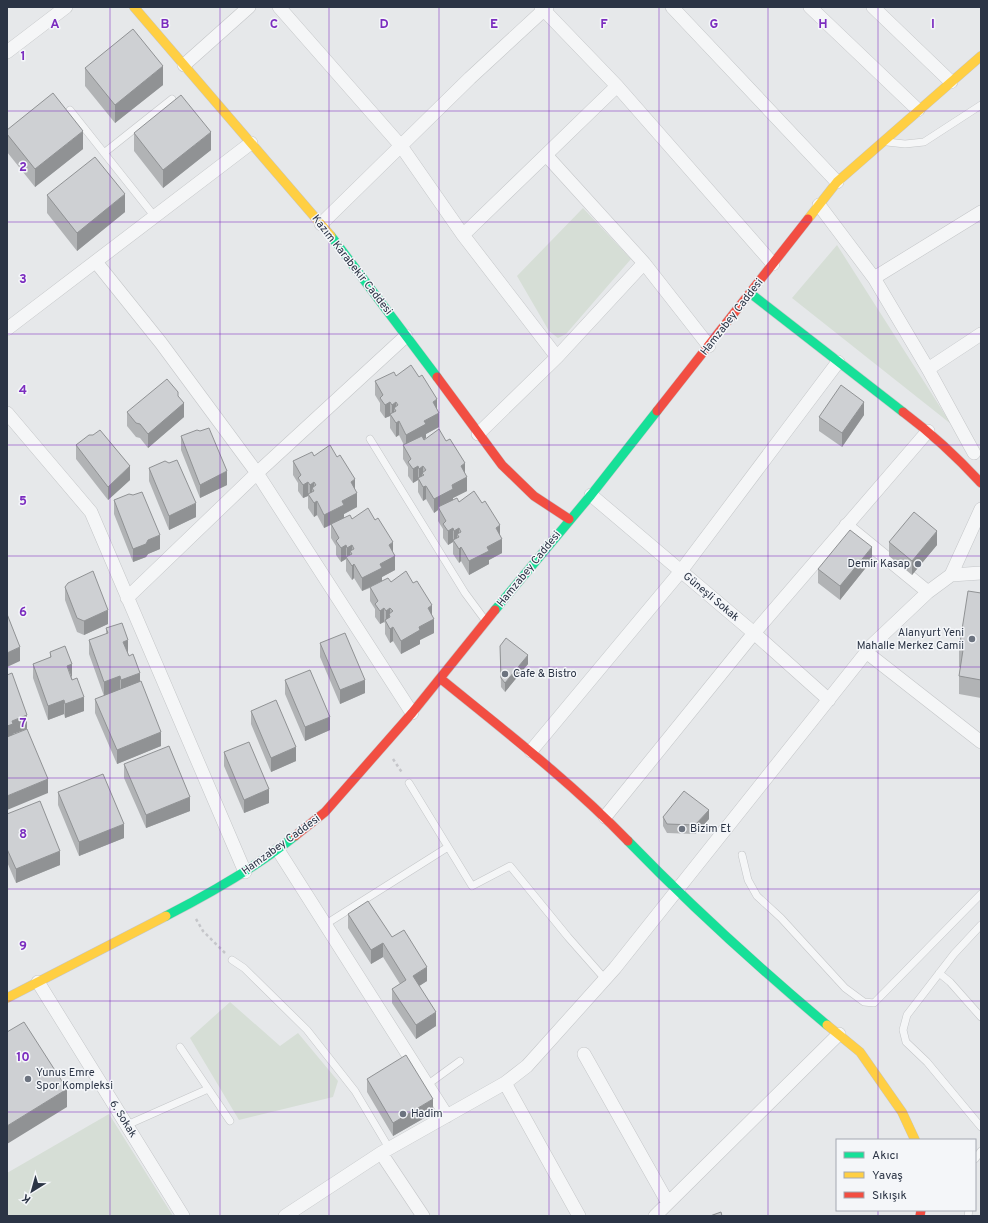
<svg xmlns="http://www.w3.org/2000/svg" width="988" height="1223" font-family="Overpass,sans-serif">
	<rect width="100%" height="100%" fill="#e6e8ea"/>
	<path fill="#d6ded6" d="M583,208L631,259L566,334L558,338L549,331L517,276Z
		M837,245L951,424L792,298Z
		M230,1002L280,1046L298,1033L338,1081L333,1097L239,1120L190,1038Z
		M109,1114L173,1216H7V1173Z"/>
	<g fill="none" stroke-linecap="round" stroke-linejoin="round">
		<defs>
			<path id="lane" d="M70,110L155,217
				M887,142L905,144L924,142L981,105
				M104,153L172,99
				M370,439L465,593L485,620
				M409,783L472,886L510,866L568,937L605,979
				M742,855L748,880L757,896L781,918L845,988L864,1002L874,1003L981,894
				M326,924L448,847
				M981,925L954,954L907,1015L903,1030L906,1042L927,1062L981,1127
				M232,960L244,968L307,1030L355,1091L389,1148
				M939,973L950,982L981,1017
				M180,1047L230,1121
				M427,1085L460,1061
				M127,1125L208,1089
				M975,1159L981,1151
				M968,1216L969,1210"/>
			<path id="street" d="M279,7L401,146L463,235L557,357
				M541,7L617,86L773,264
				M672,7L837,182
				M810,7L918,110
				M873,7L951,82
				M7,52L66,7
				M184,65L249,7
				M546,155L644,263L709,346
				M819,205L874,278L928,369L974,453
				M321,224L470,78L547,7
				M463,235L617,86
				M96,262L161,343L257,473L412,713
				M874,278L981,212
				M7,329L251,143
				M928,369L981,334
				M7,413L91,512L245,872
				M478,434L557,357L644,263
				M591,495L754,633L829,700
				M846,525L928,592
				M951,575L981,573
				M127,598L257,473L406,336
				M866,652L981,742
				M531,751L681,571L838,362
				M605,817L754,633L928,431
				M278,850L447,1116
				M38,982L183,1216
				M584,1054L668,1203
				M505,1083L579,1216
				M381,1153L423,1216
				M285,1216L381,1153L505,1083L527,1066L615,968L872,645L928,592L951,575L981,509
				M655,1216L839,1034"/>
			<path id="fast" d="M331,236L437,377
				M750,293L903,412
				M495,610L591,495L657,411
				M628,841C691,906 758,967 827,1025
				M166,916C211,893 255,868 295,836"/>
			<path id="slow" d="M134,7L331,236
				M808,219L837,182L981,56
				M7,998L166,916
				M827,1025L860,1052L902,1112L915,1140"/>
			<path id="jam" d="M437,377L502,465L534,496L569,519
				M657,411L808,219
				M903,412C931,433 957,457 981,483
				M441,679C505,731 571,782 628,841
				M295,836L325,812L412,713L495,610
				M920,1216L921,1210"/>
		</defs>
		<use href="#lane" stroke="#c4c6c8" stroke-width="8"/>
		<use href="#street" stroke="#c4c6c8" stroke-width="14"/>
		<use href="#fast" stroke="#c4c6c8" stroke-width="10"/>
		<use href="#slow" stroke="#c4c6c8" stroke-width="10"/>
		<use href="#jam" stroke="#c4c6c8" stroke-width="10"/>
		<path stroke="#c5c6ca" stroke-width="2.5" stroke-dasharray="3 3" stroke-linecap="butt" d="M393,759L403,774
			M196,919L203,931L225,953"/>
		<use href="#lane" stroke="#f5f6f7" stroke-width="7"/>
		<use href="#street" stroke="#f5f6f7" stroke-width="13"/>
		<use href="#fast" stroke="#16e098" stroke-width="9"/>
		<use href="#slow" stroke="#ffcf43" stroke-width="9"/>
		<use href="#jam" stroke="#f24e42" stroke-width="9"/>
	</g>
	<path fill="#b1b3b5" d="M85,68L163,85L115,123L85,86Z
		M7,130L83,149L35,187L7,152Z
		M134,133L211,150L163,188L134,151Z
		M47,195L125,212L77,251L47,213Z
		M396,376L437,409L439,427L426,434V438L423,440L465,474L467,491L453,498V500L459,502L500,536L502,553L489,560V564L469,575L461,561L459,563L453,554V542L448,545L443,538V529L438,521V510L434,513L426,499L423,501L418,492V480L413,483L408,476V467L403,459V445H404L399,435L396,437L390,428V416L385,418L380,411V403L375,395V381Z
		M178,397L184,417L148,448L140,438L136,437L127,426V412Z
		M864,415L842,447L819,431V417Z
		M181,436L227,485L200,498L181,450Z
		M76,445L130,480L108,500L76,459Z
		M314,456L337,457L355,489L357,507L344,514V518L352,519L393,553L395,570L382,577V581L391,582L432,615L434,633L420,640V644L401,654L393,641L390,643L385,634V623L384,622L380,624L375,617V609L370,601V588L362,591L354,578L352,580L346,571V559L341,562L336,555V546L331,538V525L324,528L317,515L314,517L308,508V496L303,498L298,491V483L293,475V461Z
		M149,468L196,517L169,530L149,481Z
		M114,500L160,549L148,554L146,557L133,562L114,514Z
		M889,542L937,545L912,575L889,556Z
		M872,560L840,600L818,583V569Z
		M65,587L108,624L84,635L77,632L65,600Z
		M981,593V698L959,694V676L960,667H959V649Z
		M106,628L128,654L140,682L161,746L117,764L95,713V699L104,696L89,654V640L106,634Z
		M320,643L365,693L340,704L320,657Z
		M500,646L528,664L505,692L501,687Z
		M50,652L72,678L84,711L65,718L64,714L48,720L33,678V664L50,658Z
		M285,680L330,730L305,741L285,694Z
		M251,711L296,761L271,772L251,724Z
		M224,752L269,803L244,813L224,766Z
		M124,764L190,811L146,828L124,778Z
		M58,792L124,838L79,856L58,805Z
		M7,814L60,865L16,883L7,862Z
		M663,817L709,819L695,834L667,833L663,826Z
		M348,914L392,937L427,981L419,986L436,1026L416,1039L392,1003V989L400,984L383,957L371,964L348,928Z
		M367,1079L433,1113L393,1136L367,1092Z"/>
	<path fill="#909294" d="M163,66V85L115,123V105Z
		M83,131V149L35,187V169Z
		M211,132V150L163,188V170Z
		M125,194V212L77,251V233Z
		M178,392V406L184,403V417L148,448V434Z
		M437,399V413L433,402Z
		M390,402V416L385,418V405Z
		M396,402V411L394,408V417L392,416V405Z
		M864,402V415L842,447V433Z
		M439,413V427L426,434V438L406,448V435L424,421Z
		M399,421V435L396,437V423Z
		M465,463V477L461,466Z
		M130,466V480L108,500V487Z
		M418,466V480L413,483V469Z
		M423,466V475L422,473V481L419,480V469Z
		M227,471V485L200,498V485Z
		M467,477V491L453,498V503L438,507V510L434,513V499L452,485Z
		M355,479V493L351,482Z
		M308,482V496L303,498V485Z
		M314,482V491L312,488V497L310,496V485Z
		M426,486V499L423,501V487Z
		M357,493V507L344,514V518L324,528V515L342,501Z
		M317,501V515L314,517V503Z
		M196,503V517L169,530V516Z
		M500,525V539L496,528Z
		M453,528V542L448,545V531Z
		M459,528V537L457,534V543L454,542V531Z
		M937,531V545L912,575V561Z
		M160,535V549L148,554L146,557L133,562V549L148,540Z
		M502,539V553L489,560V564L469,575V561L487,547Z
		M393,542V556L389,545Z
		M346,545V559L341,562V548Z
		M352,545V554L350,551V560L347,559V548Z
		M461,547V561L459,563V549Z
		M872,547V560L840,600V586Z
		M395,556V570L382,577V581L362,591V578L380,564Z
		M354,564V578L352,580V566Z
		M432,605V619L428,608Z
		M384,608V622L380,624V611Z
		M390,608V617L389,614V623L386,622V611Z
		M108,610V624L84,635V621Z
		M434,619V633L420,640V644L401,654V641L419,627Z
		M393,627V641L390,643V629Z
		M128,640V654L123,642Z
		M20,647V661L7,667V653Z
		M528,655V664L505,692V683Z
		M72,664V678L67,666Z
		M140,673V687L121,694V680Z
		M120,676V690L104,696V682Z
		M365,680V693L340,704V690Z
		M84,697V711L65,718V704Z
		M64,700V714L48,720V706Z
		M27,715V729L13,734V738L7,740V726L12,721Z
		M330,717V730L305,741V727Z
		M161,732V746L117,764V750Z
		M296,747V761L271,772V758Z
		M48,779V793L7,810V796Z
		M269,789V803L244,813V800Z
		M190,797V811L146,828V815Z
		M709,810V819L695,834V825Z
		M124,824V838L79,856V842Z
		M60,851V865L16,883V869Z
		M383,943V957L371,964V950Z
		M427,967V981L413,990V976Z
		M436,1012V1026L416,1039V1025Z
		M67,1089V1107L7,1144V1126Z
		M433,1099V1113L393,1136V1123Z"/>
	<path fill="#ced0d3" stroke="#909294" d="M133,29L163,66L115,105L85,68Z
		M53,93L83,131L35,169L7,134V130Z
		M181,95L211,132L163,170L134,133Z
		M95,157L125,194L77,233L47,195Z
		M411,365L419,377L422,375L437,399L433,402L439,413L424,421L426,424L406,435L399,421L396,423L390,414L396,411L394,408L398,405L396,402L392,405L390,402L385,405L380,398L383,395L375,381L394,372L396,376Z
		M167,379L178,392V396L184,403L148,434L140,424L136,423L127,412Z
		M841,385L864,402L842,433L819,417Z
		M209,428L227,471L200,485L181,436L197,430L200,431Z
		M439,429L446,441L450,439L465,463L461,466L467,477L452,485L453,489L434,499L426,486L423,487L418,478L424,475L422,473L426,470L423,466L419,469L418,466L413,469L408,462L411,459L403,445L422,436L424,440Z
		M100,430L130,466L108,487L76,445L89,435H93Z
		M330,445L337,457L340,455L355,479L351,482L357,493L342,501L344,505L324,515L317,501L314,503L308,494L314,491L312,488L316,485L314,482L310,485L308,482L303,485L298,478L301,475L293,461L312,452L314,456Z
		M177,460L196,503L169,516L149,468L165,461L169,463Z
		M474,491L482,503L485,501L500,525L496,528L502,539L487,547L489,551L469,561L461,547L459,549L453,540L459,537L457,534L461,532L459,528L454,531L453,528L448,531L443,524L446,521L438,507L457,498L459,502Z
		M142,492L160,535L148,540L146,544L133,549L114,500L129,494L133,495Z
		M368,508L375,520L378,518L393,542L389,545L395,556L380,564L382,568L362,578L354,564L352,566L346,557L352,554L350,551L354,549L352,545L347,548L346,545L341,548L336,541L339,538L331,524L350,515L352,519Z
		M914,512L937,531L912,561L889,542Z
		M850,530L872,547L840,586L818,569Z
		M93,571L108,610L84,621L77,618L65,587L68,583Z
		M406,571L413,583L417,581L432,605L428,608L434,619L419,627L420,630L401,641L393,627L390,629L385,620L390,617L389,614L393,611L390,608L386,611L384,608L380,611L375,604L378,601L370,587L388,578L391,582Z
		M968,591L981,593V680L959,676L963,650L959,649Z
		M7,614L20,647L7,653Z
		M122,623L128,640L123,642L129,656L133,654L140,673L121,680L120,676L104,682L89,640L108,633L106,628Z
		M345,633L365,680L340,690L320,643Z
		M506,638L528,655L505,683L501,678L500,646Z
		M65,646L72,664L67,666L72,680L77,678L84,697L65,704L64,700L48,706L33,664L51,657L50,652Z
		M310,670L330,717L305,727L285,680Z
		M12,673L27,715L12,721L13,724L7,726V675Z
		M141,681L161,732L117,750L95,699Z
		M276,700L296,747L271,758L251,711Z
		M27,729L48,779L7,796V737Z
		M249,742L269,789L244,800L224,752Z
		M169,746L190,797L146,815L124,764Z
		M103,774L124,824L79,842L58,792Z
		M684,791L709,810L695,825L667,824L663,817Z
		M40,801L60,851L16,869L7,849V814Z
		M368,901L392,937L404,930L427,967L413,976L436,1012L416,1025L392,989L406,980L383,943L371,950L348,914Z
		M24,1022L67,1089L7,1126V1032Z
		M406,1055L433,1099L393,1123L367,1079Z
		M721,1212L722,1216H710Z"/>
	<path fill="none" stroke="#7b2cbf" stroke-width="1" stroke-opacity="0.55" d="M110,7V1216M220,7V1216M329,7V1216M439,7V1216M549,7V1216M659,7V1216M768,7V1216M878,7V1140M7,111H981M7,222H981M7,334H981M7,445H981M7,556H981M7,667H981M7,778H981M7,889H981M7,1001H981M7,1112H981M878,1210V1216"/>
	<g fill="#6c737f" stroke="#f4f6f9" stroke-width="1.5">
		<circle cx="918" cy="564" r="4"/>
		<circle cx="972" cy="639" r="4"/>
		<circle cx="505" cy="674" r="4"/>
		<circle cx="682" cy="829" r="4"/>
		<circle cx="28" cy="1079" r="4"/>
		<circle cx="403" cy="1114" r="4"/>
	</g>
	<g text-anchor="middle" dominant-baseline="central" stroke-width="3" stroke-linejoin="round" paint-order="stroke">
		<g font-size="11" fill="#2b3445" stroke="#f4f6f9">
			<text transform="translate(352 265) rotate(52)">Kazım Karabekir Caddesi</text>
			<text transform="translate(732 317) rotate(-52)">Hamzabey Caddesi</text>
			<text transform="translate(529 569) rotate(-51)">Hamzabey Caddesi</text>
			<text transform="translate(711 597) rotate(40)">Güneşli Sokak</text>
			<text transform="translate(281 845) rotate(-36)">Hamzabey Caddesi</text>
			<text transform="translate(123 1119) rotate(58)">6. Sokak</text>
		</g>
		<g font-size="11" fill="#2b3445" stroke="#f4f6f9" text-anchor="start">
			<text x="910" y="564" text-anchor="end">Demir Kasap</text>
			<text x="964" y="633" text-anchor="end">Alanyurt Yeni<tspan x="964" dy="13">Mahalle Merkez Camii</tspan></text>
			<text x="513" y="674">Cafe &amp; Bistro</text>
			<text x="690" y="829">Bizim Et</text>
			<text x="36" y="1073">Yunus Emre<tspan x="36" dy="13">Spor Kompleksi</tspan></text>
			<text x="411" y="1114">Hadim</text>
		</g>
	</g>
	<g font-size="13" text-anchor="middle" font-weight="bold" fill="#7b2cbf" stroke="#f4f6f9" stroke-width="3" stroke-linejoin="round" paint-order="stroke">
		<text x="55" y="28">A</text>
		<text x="165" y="28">B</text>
		<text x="274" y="28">C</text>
		<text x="384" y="28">D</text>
		<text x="494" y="28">E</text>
		<text x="604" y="28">F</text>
		<text x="714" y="28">G</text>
		<text x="823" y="28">H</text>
		<text x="933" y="28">I</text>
		<text x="23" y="60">1</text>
		<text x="23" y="171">2</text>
		<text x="23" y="283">3</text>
		<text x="23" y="394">4</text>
		<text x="23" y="505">5</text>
		<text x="23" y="616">6</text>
		<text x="23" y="727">7</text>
		<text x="23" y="838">8</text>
		<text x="23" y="950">9</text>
		<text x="23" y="1061">10</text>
	</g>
	<rect width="988" height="1223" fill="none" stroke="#2b3445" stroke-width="16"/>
	<rect x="836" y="1139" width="140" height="72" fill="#f4f6f9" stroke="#a4a8b1"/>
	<rect x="844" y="1152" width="20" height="6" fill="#16e098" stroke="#a4a8b1"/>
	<text x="872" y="1159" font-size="12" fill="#2b3445">Akıcı</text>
	<rect x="844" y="1172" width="20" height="6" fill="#ffcf43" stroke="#a4a8b1"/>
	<text x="872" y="1179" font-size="12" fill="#2b3445">Yavaş</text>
	<rect x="844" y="1192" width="20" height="6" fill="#f24e42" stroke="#a4a8b1"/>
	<text x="872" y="1199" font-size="12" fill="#2b3445">Sıkışık</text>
	<g transform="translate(32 1191) rotate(217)" stroke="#f4f6f9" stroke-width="3" paint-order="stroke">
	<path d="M0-3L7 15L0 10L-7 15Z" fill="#2b3445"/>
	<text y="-6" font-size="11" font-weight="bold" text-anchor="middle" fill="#2b3445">K</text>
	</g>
</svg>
